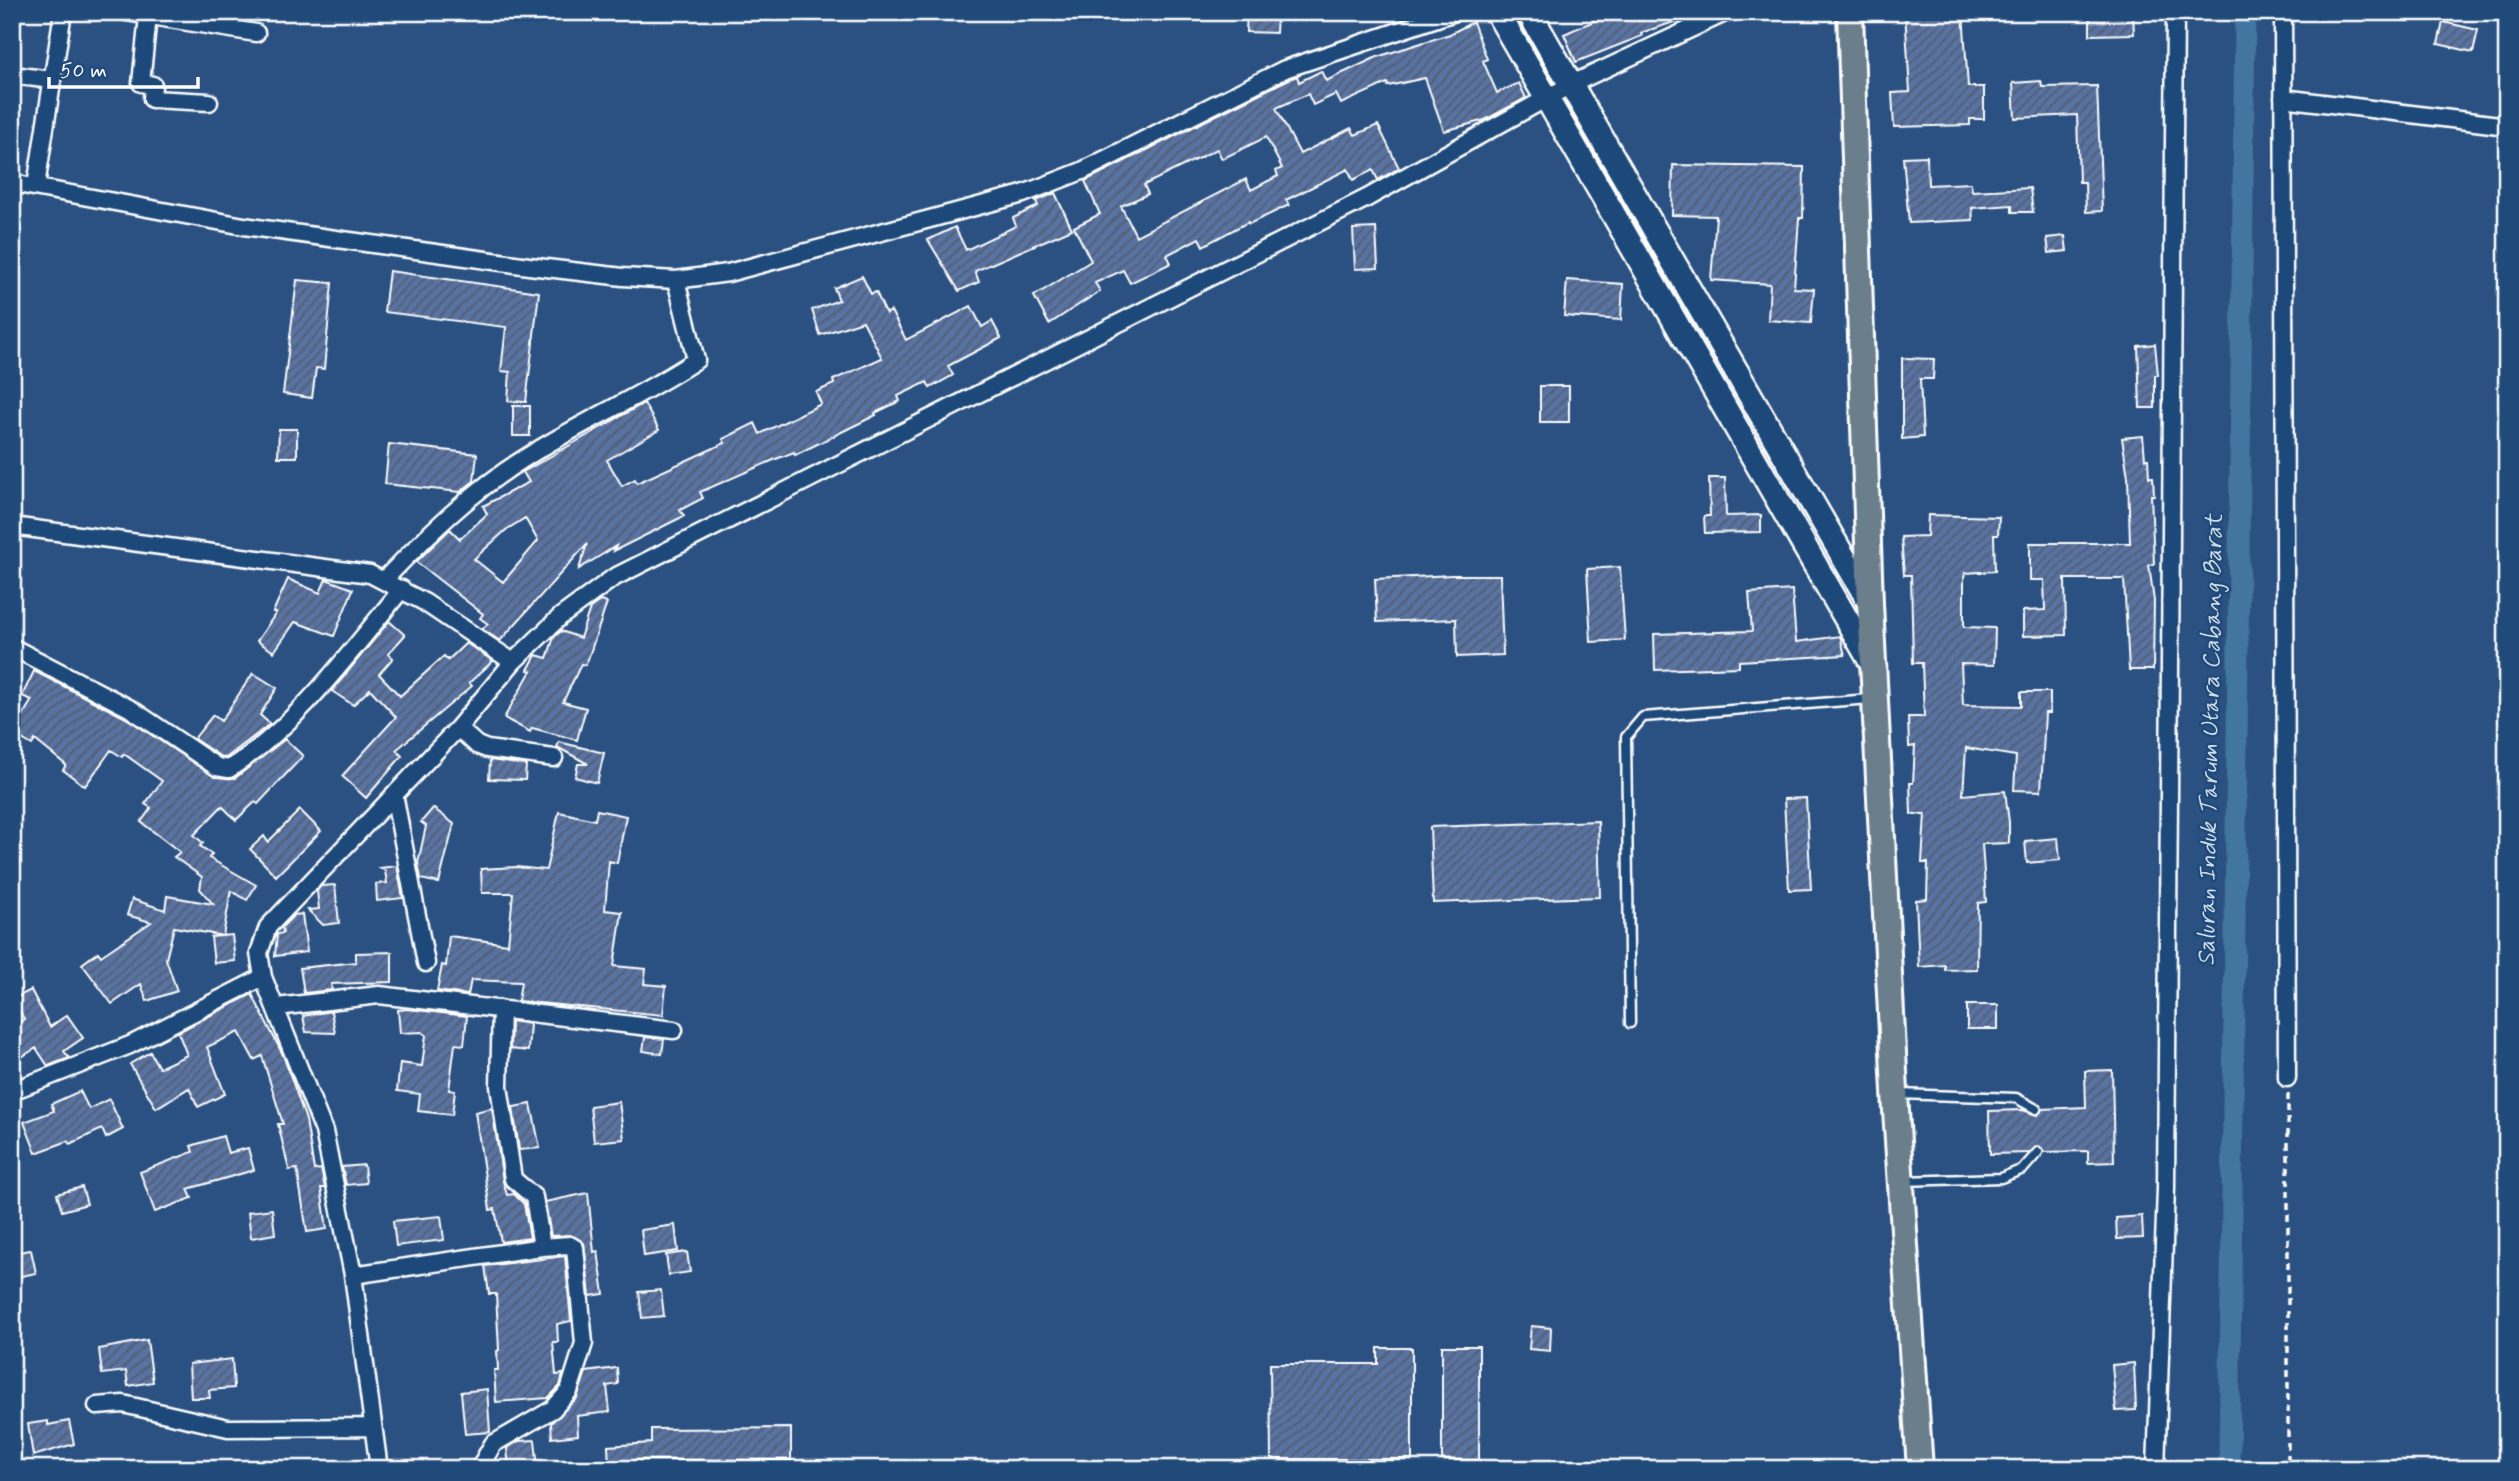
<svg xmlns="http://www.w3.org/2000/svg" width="2519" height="1481" font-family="Mynerve,sans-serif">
	<defs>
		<pattern id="building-hatch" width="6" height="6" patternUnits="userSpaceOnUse" patternTransform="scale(1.75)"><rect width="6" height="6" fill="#5872a1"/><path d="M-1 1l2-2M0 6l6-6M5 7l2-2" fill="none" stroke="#515d72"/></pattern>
	</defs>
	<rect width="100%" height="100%" fill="#2a5181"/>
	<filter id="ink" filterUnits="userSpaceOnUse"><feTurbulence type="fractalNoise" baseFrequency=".0143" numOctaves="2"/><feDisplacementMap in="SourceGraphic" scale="14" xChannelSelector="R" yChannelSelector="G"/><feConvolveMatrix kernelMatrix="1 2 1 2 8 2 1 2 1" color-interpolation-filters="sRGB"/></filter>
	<g filter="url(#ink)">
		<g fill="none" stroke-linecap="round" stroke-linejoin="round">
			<path stroke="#43759f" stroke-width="21" d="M2229,1469L2245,12"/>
		</g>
		<path fill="url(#building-hatch)" stroke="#fff" stroke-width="2" fill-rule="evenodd" d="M1247,12H1277L1276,33L1246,32Z
			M1601,12H1697L1698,14L1641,33L1642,36L1576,62L1564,34L1603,17Z
			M1905,12H1963L1968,87H1984V119H1970V125L1894,127L1892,93L1910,92Z
			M2090,12H2133L2134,34L2090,35Z
			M1473,22L1487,59L1483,61L1497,93L1519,83L1526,98L1485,120L1444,131L1425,78L1388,86L1387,83L1341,104L1336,94L1313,105L1308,94L1276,108L1300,154L1351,128L1355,135L1378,125L1399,168L1378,180L1373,170L1353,180L1348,169L1286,200L1289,205L1249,224L1248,222L1203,246L1199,238L1167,255L1171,263L1130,283L1123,270L1095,283L1100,291L1049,324L1034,296L1091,261L1074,227L1100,214L1085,181L1289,79L1297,76L1299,82L1321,71L1326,81L1377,57L1450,34ZM1266,137L1282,168L1276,171L1278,176L1251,190L1246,179L1136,236L1121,206L1148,194L1144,185L1217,149L1222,159Z
			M2443,22L2478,30L2473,52L2438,44Z
			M2041,81L2042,87L2097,86L2102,211L2086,212L2085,182H2079L2077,115L2015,118L2013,83Z
			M1927,156L1928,185L1971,183L1972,191L2030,188L2033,212H2012V205L1972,208L1973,220L1909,223L1903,157Z
			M1673,165L1804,167L1803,218H1799L1794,288L1814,289L1811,323L1768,320L1770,284L1711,280L1716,216L1672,215Z
			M1055,193L1072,229L975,271L979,282L959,291L928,240L955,227L966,250L1016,226L1013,218L1038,206L1036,201Z
			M1376,228L1378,268L1355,269L1353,229Z
			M2065,236L2067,251L2049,253L2047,238Z
			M389,271L539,292L526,402L508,401L510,372L501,371L506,327L384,312Z
			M862,276L871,294L876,292L886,314L891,311L906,340L971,306L982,327L992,321L1001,338L948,366L953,375L930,388L927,382L898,396L900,401L875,413L876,415L795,455L794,452L776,459L700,492L703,498L680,510L684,516L614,551L616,546L579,569L587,544L500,641L482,629L488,624L480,618L483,614L416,562L450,529L460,539L487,514L483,506L529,482L523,472L644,403L659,430L607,460L622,486L635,479L637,483L725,443L723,439L755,423L760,434L821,404L816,392L834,384L833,380L882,358L863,321L820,335L812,310L839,300L834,288ZM525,518L538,541L503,582L474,559L506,530Z
			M297,280L332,283L324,369L316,368L312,398L283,394Z
			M1567,280L1623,284L1621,320L1564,316Z
			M2155,344L2158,375H2155V408H2140L2138,346Z
			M1902,358L1934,359L1933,379H1920L1923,437L1902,439Z
			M1540,386H1569V422H1540Z
			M513,406H530V436H513Z
			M279,429H297V457H278Z
			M2143,436L2145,459H2148L2149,477H2153L2154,495H2151L2154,564L2149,565L2154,601L2153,670H2129L2124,579H2065L2066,635L2023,636V611L2045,610L2044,580H2030V543H2130L2128,477L2122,438Z
			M389,444L477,454L474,481L460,492L385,484Z
			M1709,478H1725L1726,516L1761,515V532L1705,533L1704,516H1710Z
			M1928,515L1999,517L1998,535H1994L1995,571L1965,573L1964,578V627L1995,628L1994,665L1961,664L1963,705L2021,706V692H2050V713H2045L2041,791L2014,790L2016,756L1966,748L1963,795L2005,791L2009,822V843L1982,844L1986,902L1978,903L1977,969L1945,970V965L1919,967L1916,900L1927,899L1928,863H1922L1925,814H1911L1910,783H1913L1915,746L1909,747L1908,717H1924L1922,663H1913L1911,575H1904L1901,537L1927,536Z
			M1620,567L1625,640L1591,642L1587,569Z
			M1452,575H1500L1503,655L1457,657L1456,619L1377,622L1375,579Z
			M288,579L320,593L326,579L353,589L334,636L295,622L274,652L257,641L276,613L273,612Z
			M1792,590L1796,642L1840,636L1845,655L1739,661V667L1655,670L1654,634L1752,631L1749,593Z
			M600,601L607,603L588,659L585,665L581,664L563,702L586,708L577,740L532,728L530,732L504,718L531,671L528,670L536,655L547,658L554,637L561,631L580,638L590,608Z
			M389,621L405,635L388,654L393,658L379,674L400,696L444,656L448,660L466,643L493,661L469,683L472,686L396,750L402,756L366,798L342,776L396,717L370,689L353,705L332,691Z
			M34,671L126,718L215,777L235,778L285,739L303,756L258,804L255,802L236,820L222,806L194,835L203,843L200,846L212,854L209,858L256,885L247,900L231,891L223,936L174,927L166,959L177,991L147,1001L141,984L112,1004L82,964L98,952L101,956L151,922L127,915L132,899L165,910L167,896L213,904L200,889L202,877L174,857L180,852L141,822L151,808L145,804L162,781L124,754L122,757L111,750L85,786L63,770L66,765L35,740L32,745L12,733L32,700L22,696Z
			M253,673L277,688L260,715L270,724L226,758L221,757L194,739L213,715L221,721Z
			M559,742L604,753L597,783L575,777L578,764H588L557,747Z
			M490,760L526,765L525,780L489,779Z
			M1806,798L1811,889L1789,890L1784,799Z
			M433,808L454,824L439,883L421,879L418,863L426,826L421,822Z
			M300,810L321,831L276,876L250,849L264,836L268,842Z
			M597,810L626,816L617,863L609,861L605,910L622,912L614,966L646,969L644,984L666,986L663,1015L518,1001L521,982L471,980L468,995L437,991L442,965L446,966L449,936L508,944L513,893H482L481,869L516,867L546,870L559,812L595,820Z
			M1598,821L1600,897L1433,903L1430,827Z
			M2058,838L2060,860L2027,863L2025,841Z
			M397,866L403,898L377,901L376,884L387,883L385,871L380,868Z
			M335,885L339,923L323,925L308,910L319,909L317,891L321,886Z
			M302,914L307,952L275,956L277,934L283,933L282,927L294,915Z
			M232,935L235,961L214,963L211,937Z
			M392,952V982L331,984L332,990L304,993L300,968L356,962V953Z
			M31,990L50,1027L67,1015L83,1038L64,1051L69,1058L48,1066L36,1048L12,1063V1027L24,1019L13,999Z
			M252,994L283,1055L306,1120L314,1170L321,1169L325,1188H321L327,1229L307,1232L297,1169L289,1170L278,1124H283L262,1056L254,1060L239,1032L207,1047L225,1094L198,1107L189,1088L156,1108L130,1064L150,1052L159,1068L187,1055L178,1032Z
			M1967,1005H1998V1029H1967Z
			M408,1009L467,1016L464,1045L455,1044L449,1090L455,1091L452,1115L418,1111L420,1094L397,1091L400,1063L422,1066L426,1035L422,1032L400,1033L398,1010Z
			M331,1011L335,1033L306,1032L303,1016Z
			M511,1021L530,1024L528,1051L510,1049Z
			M645,1037L664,1039L662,1054L643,1051Z
			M2112,1070L2114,1162L2088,1163V1151L2044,1152L2039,1146L2029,1153L1990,1154L1989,1111L2023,1110L2037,1115L2042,1109L2086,1107L2085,1071Z
			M80,1091L89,1109L109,1099L123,1129L106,1138L102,1129L70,1144L68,1141L36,1153L24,1122L54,1111L51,1104Z
			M619,1102L624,1139L594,1142L590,1106Z
			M531,1104L540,1148L519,1150L513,1107Z
			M492,1108L503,1181L507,1195L514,1194L524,1204L530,1238L501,1242L495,1209L490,1210L475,1112Z
			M223,1136L228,1153L248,1148L254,1170L188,1189L192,1198L155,1212L140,1172L193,1152L191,1146Z
			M364,1165L366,1183L346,1185L342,1167Z
			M82,1187L87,1204L62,1211L57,1194Z
			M588,1193L594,1252L598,1251L604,1294L590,1296L584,1243L570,1235L551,1236L545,1202Z
			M272,1209L275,1234L251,1238L248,1212Z
			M441,1216L444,1240L396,1246L393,1221Z
			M2142,1216L2143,1238L2117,1239L2116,1218Z
			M675,1225L678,1251L644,1256L641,1230Z
			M31,1250L36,1273L12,1278V1253Z
			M687,1252L690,1272L669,1275L666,1255Z
			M565,1256L571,1321L557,1324L558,1342H553L556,1375L563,1374L560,1386L548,1398L496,1402L494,1370H498L497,1351L499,1350L496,1294H489L485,1266Z
			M661,1290L664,1316L642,1318L639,1292Z
			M1531,1326L1551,1328L1550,1351L1529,1349Z
			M147,1340L153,1382L128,1386L126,1371L102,1374L99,1349Z
			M1442,1346H1479V1460H1442Z
			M1378,1348H1412V1459H1271L1270,1364H1378Z
			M232,1359L234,1388L209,1390L210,1398H191L189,1364Z
			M2134,1363L2136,1410L2116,1411L2112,1365Z
			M617,1368L618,1384L607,1386L610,1412L577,1416L578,1435L552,1438L551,1423L577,1398L586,1372Z
			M487,1389L490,1432L465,1434L461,1392Z
			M48,1421V1425L69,1421L74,1444L33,1456L28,1424Z
			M791,1428V1460H635L636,1466L609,1468L608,1446L651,1443V1429Z
			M535,1440L538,1469H509L507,1448L519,1441Z"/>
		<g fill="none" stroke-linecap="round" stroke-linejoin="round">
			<defs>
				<path id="lane" d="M1630,1023L1626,737L1643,717L1870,699
					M1898,1094L2016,1098L2036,1109
					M1903,1181L2001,1178L2023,1169L2038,1152"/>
				<path id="street" d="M126,12L256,33
					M2283,12L2287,1078
					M148,16L141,83L153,85L152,99L209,102
					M12,75L52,80
					M2283,98L2507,126
					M12,183L244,226L529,266L623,277L676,280L728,273L1023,194L1082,171L1285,69L1455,12
					M36,186L63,12
					M12,526L370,574L424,602L513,662
					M384,580C427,535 472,491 525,458C580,422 641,397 696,360L676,280
					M12,647L131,709L217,767L229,769C298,725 350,652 402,589
					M458,728L477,745L487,749L554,758
					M394,794L426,963
					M263,977L324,1131L353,1275L379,1469
					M277,1007L379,995L674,1030
					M12,1091L130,1045L263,977L259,953L268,927L458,728L513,662L560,617L613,578L1367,198L1572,84L1727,12
					M353,1275L542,1247
					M97,1406L123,1404L228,1428L373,1427
					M479,1469L493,1444L553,1409L569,1391L584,1343L575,1248L570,1245L542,1247L534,1197L513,1179L499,1086L501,1009
					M2156,1469L2166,1188L2175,12"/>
				<path id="secondary" d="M1497,12L1874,667
					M1529,12L1870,603"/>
				<path id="primary" d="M1850,12L1870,603L1896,1111L1920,1469"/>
			</defs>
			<use href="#lane" stroke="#fff" stroke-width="13"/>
			<use href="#street" stroke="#fff" stroke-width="21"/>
			<use href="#secondary" stroke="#fff" stroke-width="28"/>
			<use href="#primary" stroke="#fff" stroke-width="30"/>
			<path stroke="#fff" stroke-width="3.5" stroke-dasharray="7 5" stroke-linecap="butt" d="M2288,1094V1469"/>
			<use href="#lane" stroke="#1f4a7a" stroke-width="8"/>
			<use href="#street" stroke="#1f4a7a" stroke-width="16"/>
			<use href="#secondary" stroke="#1f4a7a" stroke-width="23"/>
			<use href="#primary" stroke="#6b7e8b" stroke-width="24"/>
		</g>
	</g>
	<g text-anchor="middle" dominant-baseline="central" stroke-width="5" stroke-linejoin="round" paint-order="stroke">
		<g font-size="24" font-style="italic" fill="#d0dce7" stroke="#1f4a7a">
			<text transform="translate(2211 740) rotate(-89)">Saluran Induk Tarum Utara Cabang Barat</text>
		</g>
	</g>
	<rect width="2519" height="1481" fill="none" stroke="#1f4a7a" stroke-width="42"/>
	<rect x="21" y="21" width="2477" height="1439" fill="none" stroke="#fff" stroke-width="2.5" filter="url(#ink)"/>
	<path d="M49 77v10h149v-10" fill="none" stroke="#ffffff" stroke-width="3.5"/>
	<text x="60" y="77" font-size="21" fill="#ffffff" stroke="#1f4a7a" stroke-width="5" paint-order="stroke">50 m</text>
</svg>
